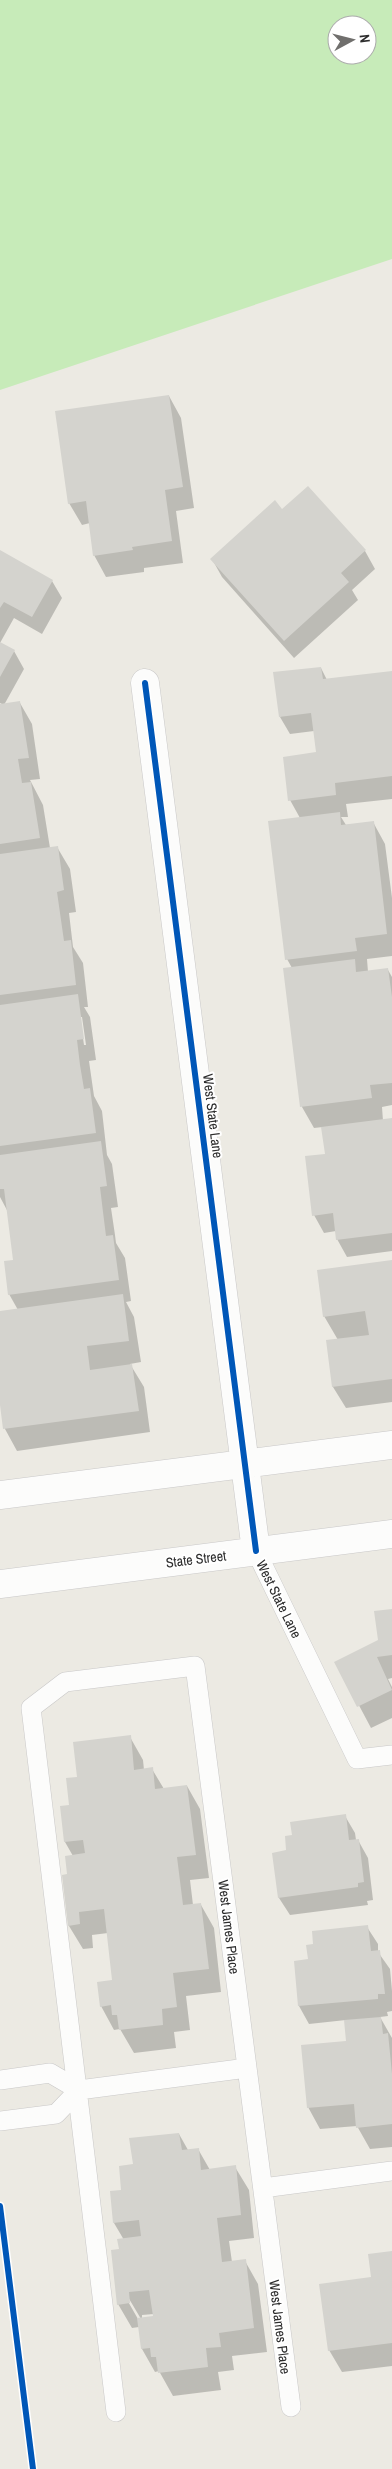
<svg xmlns="http://www.w3.org/2000/svg" width="392" height="2469" font-family="'Archivo Narrow',sans-serif">
	<rect width="100%" height="100%" fill="#eceae3"/>
	<path fill="#c7ebb9" fill-rule="evenodd" d="M0,0H392V259L0,390ZM337,25H367V55H337Z"/>
	<path fill="#0003" fill-rule="evenodd" d="M169,396L181,418L194,508L176,511L183,563L144,568V572L106,577L94,555L90,523L82,525L69,503Z
		M308,487L365,551L375,569L352,590L358,600L294,658L222,577L212,559L282,511Z
		M0,552L52,581L62,598L42,634L14,618L0,643L14,651L24,669L4,705L0,703Z
		M321,668L327,680L392,672V799L346,804L348,817H341L346,825L373,822L385,844L392,898V956L367,959L368,972L388,970L392,977V1105L382,1107L383,1121L392,1119V1251L347,1257L337,1239L336,1231L324,1233L314,1215L326,1155L323,1127L314,1128L302,1107L292,968L287,959L300,818L290,800L317,754L314,731L290,734L280,717Z
		M20,703L32,724L40,779L30,780L43,805L50,848L57,847L70,869L76,912L69,913L73,947L83,963L88,1007H84L90,1017L96,1060L89,1061L94,1096L102,1111L107,1155L112,1164L118,1207L111,1208L115,1235L116,1243L125,1258L131,1301L126,1302L134,1317L141,1362L130,1364L144,1387L150,1432L17,1451L5,1429L0,1397V1312L18,1310L9,1294L15,1261L8,1212L0,1197V706ZM80,1017H82L86,1045H84Z
		M392,1261V1402L346,1408L333,1387L338,1340L324,1316Z
		M392,1610V1678L388,1679L392,1687V1718L371,1728L336,1662L379,1641Z
		M130,1737L143,1760L144,1770L152,1769L164,1789L187,1786L200,1809L209,1878L190,1880L193,1905H201L214,1928L221,1992L186,1996L190,2030L174,2032L176,2048L134,2053L120,2029L114,2030L101,2006L113,1981L108,1933L92,1935L93,1948L83,1949L69,1926L68,1875L73,1856L65,1842L78,1778Z
		M345,1816L355,1833L356,1840H358L368,1858L373,1900L367,1901L368,1905L290,1915L279,1898L288,1851L293,1836Z
		M367,1927L378,1944V1952L390,1969L392,1991V2011L387,2012L388,2016L380,2017L392,2038V2147L370,2149L357,2126L320,2129L308,2107L347,2042L346,2020L309,2024L299,2006L295,1962L310,1960Z
		M179,2134L188,2150L198,2149L210,2170L235,2167L249,2190L254,2238L229,2241L232,2262L245,2261L258,2284L267,2352L232,2356L234,2370L218,2372L221,2390L173,2396L159,2371L155,2372L142,2349L139,2327L132,2328L118,2304L120,2250L124,2240L114,2223L122,2191L134,2166ZM128,2297L141,2319H138L126,2298ZM154,2314V2317L142,2319V2315Z
		M392,2252V2366L342,2372L329,2350L372,2278Z"/>
	<path fill="#d4d3ce" d="M169,395L183,487L165,490L172,541L132,547L133,550L93,556L86,501L68,504L55,411Z
		M308,486L366,550L341,573L349,582L284,641L210,559L275,500L282,509Z
		M0,550L53,580L32,617L4,602L0,608Z
		M0,642L15,650L0,677Z
		M321,667L323,679L392,671V776L335,783L336,795L288,801L283,757L316,752L311,713L279,717L273,672Z
		M20,701L29,758L18,759L22,783L31,782L40,838L0,844V704Z
		M340,812L341,825L374,821L387,934L355,938L357,951L285,960L268,821Z
		M58,846L64,890L57,892L64,941L71,940L76,985L0,995V854Z
		M355,959L356,972L388,968L392,997V1083L370,1085L372,1098L300,1107L283,968Z
		M78,994L84,1039L77,1040L80,1065L84,1089L90,1088L96,1133L0,1146V1005Z
		M392,1118V1233L336,1240L333,1213L312,1216L305,1156L325,1154L321,1127Z
		M101,1141L107,1186L100,1187L103,1212L106,1236L113,1235L119,1280L8,1295L4,1261L13,1260L4,1189H0V1155Z
		M392,1260V1379L332,1387L326,1340L369,1335L365,1311L323,1317L317,1270Z
		M123,1294L129,1341L87,1346L90,1370L132,1364L139,1411L3,1429L0,1405V1311Z
		M392,1609V1655L377,1657L392,1690L357,1707L334,1662L378,1640L374,1611Z
		M131,1735L134,1770L153,1767L155,1789L187,1785L196,1855L177,1857L183,1905L201,1903L209,1969L173,1973L177,2007L162,2009L163,2025L119,2030L117,2015H112L111,2005L100,2007L97,1982L112,1980L104,1909L79,1912L80,1924L68,1926L62,1875L67,1874L65,1856L85,1853L83,1840L64,1842L60,1806L69,1805L66,1778L77,1777L73,1742Z
		M346,1814L349,1840L359,1839L364,1882L358,1883V1887L278,1898L272,1853L286,1850L285,1836L292,1835L290,1822Z
		M368,1925L371,1951L380,1950L385,1994H378V1999L298,2006L294,1961L308,1959L306,1945L313,1944L312,1931Z
		M381,2017L383,2034L388,2033L392,2074V2124L356,2128L354,2104L307,2108L301,2045L346,2041L344,2020Z
		M179,2133L182,2150L199,2148L201,2170L236,2165L241,2215L217,2218L222,2262L246,2259L254,2328L219,2333L221,2347L206,2348L208,2367L158,2373L156,2357H151L150,2348L141,2349L137,2318L153,2316L149,2290L129,2292L130,2303L117,2305L111,2250L119,2249L117,2239L141,2236L139,2220L113,2223L110,2191L121,2190L119,2166L133,2164L129,2138Z
		M392,2251V2343L328,2351L319,2284L371,2277L368,2254Z"/>
	<g fill="none" stroke-linecap="round" stroke-linejoin="round">
		<defs>
			<path id="lane" d="M256,1551L357,1759L392,1755
				M0,2080L50,2073L79,2090L247,2068
				M0,2121L56,2114L79,2090
				M263,2188L392,2171
				M116,2412L31,1708L65,1682L195,1666L291,2407"/>
			<path id="street" d="M145,683L256,1551
				M0,1495L392,1445
				M0,1584L392,1534"/>
		</defs>
		<use href="#lane" stroke="#c9c8c8" stroke-width="20"/>
		<use href="#street" stroke="#c9c8c8" stroke-width="29"/>
		<use href="#lane" stroke="#fcfcfb" stroke-width="19"/>
		<use href="#street" stroke="#fcfcfb" stroke-width="28"/>
		<defs>
			<path id="cycleway" d="M145,683L256,1551
				M0,2206L33,2469"/>
		</defs>
		<use href="#cycleway" stroke="#fff" stroke-width="9"/>
		<use href="#cycleway" stroke="#0057b8" stroke-width="6"/>
	</g>
	<g text-anchor="middle" dominant-baseline="central" stroke-width="4" stroke-linejoin="round" paint-order="stroke">
		<g font-size="14" fill="#2d2d2d" stroke="#fff">
			<text transform="translate(213 1116) rotate(83)">West State Lane</text>
			<text transform="translate(196 1559) rotate(-7)">State Street</text>
			<text transform="translate(279 1599) rotate(64)">West State Lane</text>
			<text transform="translate(229 1927) rotate(83)">West James Place</text>
			<text transform="translate(280 2327) rotate(83)">West James Place</text>
		</g>
	</g>
	<g transform="translate(352 40) rotate(83)"><circle r="24" fill="#ffffff" stroke="#ababab"/>
	<path d="M0-4L9 19L0 12L-9 19Z" fill="#706f6d"/>
	<text y="-8" font-size="14" font-weight="bold" text-anchor="middle" fill="#2d2d2d">N</text>
	</g>
</svg>
